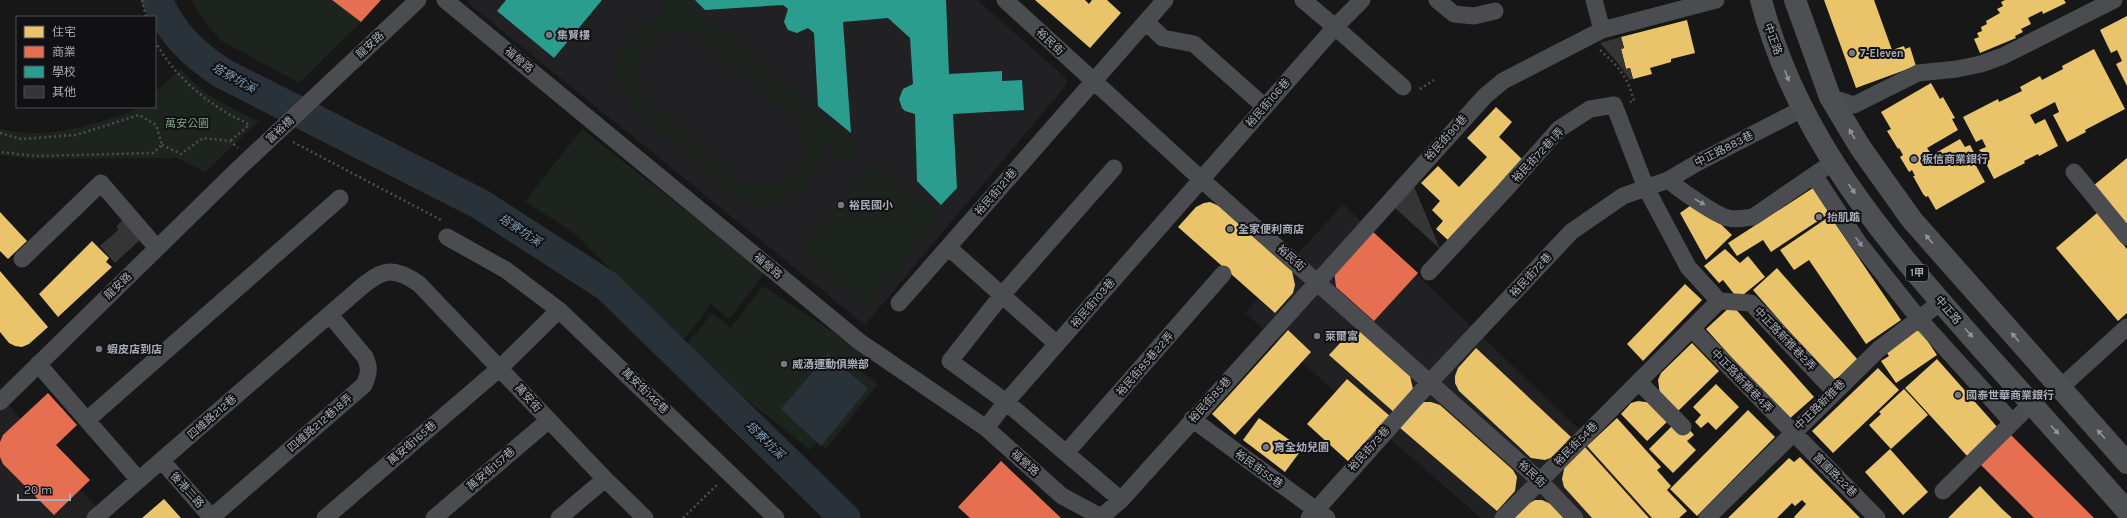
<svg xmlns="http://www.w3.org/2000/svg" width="2127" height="518" font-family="Karla,'Noto Sans TC',sans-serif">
	<rect width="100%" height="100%" fill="#171717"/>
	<path fill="#212123" d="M468,0H977L1066,78V85L865,325L468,3Z
		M1343,204L1582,432L1658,518H1481L1245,313Z
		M7,403L105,518H0V410Z"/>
	<path fill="#1d241e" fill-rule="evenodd" d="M191,0H332L361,22L299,83L220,40L206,23Z
		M658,0H686L858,147L846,162L821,141C821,146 821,151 821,156C819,166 814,174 808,181C788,207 766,210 736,198L629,105C626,100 622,94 620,89C608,52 636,17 672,13ZM678,31L691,34L703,41L800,124C817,166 786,199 744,183L643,99L638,89L635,75L637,62L643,49L653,40L665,33Z
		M181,69C202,95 230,108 259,121L205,172L177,158L33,159L0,155V129C50,140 85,126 132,112L138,107H155V92Z
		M582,129L765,273L729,319L711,304L683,341L574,233L525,201Z
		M873,162L938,218L866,307L800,253Z
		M763,286L871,357L861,371L878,384L826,449L817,442L810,450L683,349L712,313L731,328Z"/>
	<path fill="#2a3239" d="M828,354L868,389L821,446L781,409Z"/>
	<path fill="#e9c46a" d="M1035,0H1085L1089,4L1092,0H1107L1121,13L1090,48Z
		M1824,0H1874L1892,50L1904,46L1905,49L1910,47L1916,66L1856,88Z
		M2005,0H2064L2066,3L2043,14L2042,11L2028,18L2031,24L2021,29L2023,32L2015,36L2016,38L1980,53L1974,39L1979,37L1977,33L1982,31L1981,27L1987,24L1986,21L2000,13L1997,9L2003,6L2001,2Z
		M2127,16V86L2116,64L2122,61L2117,50L2111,53L2100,30Z
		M1687,20L1695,53L1671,59V62L1650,68L1652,74L1633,79L1630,68L1626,69L1621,49L1624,48L1621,37Z
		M2094,49L2125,109L2085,130L2086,132L2067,142L2053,115L2059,112L2055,102L2030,115L2035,124L2045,119L2058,146L2039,156L2038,154L2024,161L2025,163L1994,179L1979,150L1986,147L1982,139L1976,142L1963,117L1998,99L1999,102L2022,91L2020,87L2040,76L2042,80L2063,69L2062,66Z
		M1931,83L1940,99L1943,97L1955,118L1952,119L1958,130L1927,148L1932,155L1960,139L1965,147L1970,145L1979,162L1975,164L1985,182L1936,210L1928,196L1926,197L1923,194L1913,176H1915L1912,170L1909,172L1900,157L1903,155L1899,148L1898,149L1887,131L1891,129L1881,112Z
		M1496,107L1512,122L1499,137L1525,162L1450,242L1436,229L1443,221L1432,210L1440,201L1421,183L1438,166L1459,187L1487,157L1467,138Z
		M2127,158V227L2093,186Z
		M1813,188L1830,213L1771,252L1763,240L1737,256L1728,243Z
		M1697,201L1732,235L1706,260L1680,213Z
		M1210,202L1219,206L1292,271L1295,285L1293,293L1275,313L1178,227L1196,207L1204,203Z
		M0,212L27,241L8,259L0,251Z
		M2097,213L2127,249V313L2118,321L2056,248Z
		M1830,216L1901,320L1866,344L1809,260L1794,270L1780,250Z
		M92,241L109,258L106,262L112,267L58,317L39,294Z
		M1725,249L1740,263L1748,256L1765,277L1738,299L1723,280L1719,283L1704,266Z
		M1777,268L1858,360L1833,382L1753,290Z
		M0,271L48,327L29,344L22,347L15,346L9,343L0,332Z
		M1685,284L1702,300L1643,361L1627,344Z
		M1732,305L1814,397L1788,420L1706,329Z
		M1918,327L1937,355L1896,383L1881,361L1889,356L1885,350Z
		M1288,330L1311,352L1235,435L1212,414Z
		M1361,330L1410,376L1413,389L1396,414L1329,355L1351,331L1356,336Z
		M1692,343L1719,371L1677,412L1660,395L1658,380L1661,373Z
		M1476,348L1571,437L1553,457L1545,460L1531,458L1459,391L1455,383V376L1458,368Z
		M1937,359L1999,429L1968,457L1905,388Z
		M1878,368L1899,390L1833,453L1812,431Z
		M1347,379L1391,417L1350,463L1307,424Z
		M1716,384L1739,407L1716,430L1708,422L1701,428L1695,422L1701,415L1693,407Z
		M1904,389L1928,415L1891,449L1869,425L1881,414L1879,412Z
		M1638,401L1653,403L1669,420L1647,441L1621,414L1631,403Z
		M1424,402H1431L1440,405L1513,470L1517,477L1515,491L1497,511L1399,427L1417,407Z
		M1748,410L1775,437L1697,516L1670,489Z
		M1259,418L1302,449L1285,472L1243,440Z
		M1617,418L1661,467L1657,470L1671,486L1667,490L1687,511L1679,518H1652L1587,446Z
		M1672,426L1688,428L1694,435L1687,441L1696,450L1673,473L1649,449Z
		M1585,447L1649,518H1592L1564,487L1562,479L1565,465Z
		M1890,449L1928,492L1903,515L1865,472Z
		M1800,457L1860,518H1795L1794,517L1806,504L1802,500L1795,506L1792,503L1777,518H1728L1789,458L1794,462Z
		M1980,486L2002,509L2012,518H1948Z
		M164,499L181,518H142Z
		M1535,500H1542L1551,504L1565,518H1513L1528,504Z"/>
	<path fill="#e76f51" d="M332,0H381L361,22Z
		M1371,230L1418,273L1374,321L1336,287L1334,270Z
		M48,393L77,425L56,445L90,480L54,515L3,464L0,457V442L3,435Z
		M2011,435L2094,518H2034L1981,465Z
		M1001,461L1061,518H970L958,507Z"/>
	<path fill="#2a9d8f" d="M506,0H602L554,58L497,11Z
		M695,0H946L949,74L1002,71V81L1022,80L1024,110L953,114L957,188L941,205L917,181L915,114L905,111L902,108L899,99L903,89L913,84L910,38L888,18L843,22L851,133L818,106L814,33L808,28L797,33L788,30L784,22L788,9L783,5L705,10Z"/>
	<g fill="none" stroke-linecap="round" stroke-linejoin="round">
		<path stroke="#2a3239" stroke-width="31" d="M157,0C172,34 192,53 222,73L480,204L607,286L845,518"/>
	</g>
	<path fill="#353536" d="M1621,37L1624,48L1621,49L1626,69L1630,68L1633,79L1630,80L1617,62L1600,43Z
		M1413,184L1440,249L1393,206Z
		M125,217L143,237L115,263L100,246L118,230L117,226Z"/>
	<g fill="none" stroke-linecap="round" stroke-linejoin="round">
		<path stroke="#4d4e52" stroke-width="2.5" stroke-dasharray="2 3" stroke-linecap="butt" d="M142,0L146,17
			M155,41C172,72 196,94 227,113C234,118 242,119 249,125L230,141
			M1600,50C1618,66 1628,77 1634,101L1630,102
			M1420,89L1434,80
			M0,133L21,139L76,135L139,115L156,125L162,145L153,153L35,156L0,152
			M293,142L443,221
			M162,145L181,154L203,138L230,141L238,148
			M683,518L718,484"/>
		<path stroke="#4b4c50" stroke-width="17" d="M445,0L860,342L986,428L1062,496L1103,518
			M1005,0L1202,180L1539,480L1575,518
			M1303,0L1335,27L1362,0
			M1437,0L1454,14L1474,16L1495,11
			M1594,0L1602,30L1716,0
			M1146,22L1163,38L1194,44L1265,107
			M1830,97L1854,105L1918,73L1957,69L1981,64L2003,56L2114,0
			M1114,168L1002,295L950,361L1006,402L1121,500
			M2074,172L2127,237
			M1814,175L1858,242L1919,319L2012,422
			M1668,180C1679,189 1715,215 1728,218C1736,220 1745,218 1753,217L1823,169
			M447,237L506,270L559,310L776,518
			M949,248L1057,344
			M22,259L101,183L157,248
			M1429,272L1505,190L1559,129L1590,109L1614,105L1646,188L1688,267L1719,301L1751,303L1834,391
			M899,303L1165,0
			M1692,329L1877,518
			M38,364L139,480
			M1639,382L1683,427
			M2060,388L2127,327
			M0,402L236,171L418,0
			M1192,419L1327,518
			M87,420L340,198
			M986,428L1006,402L1335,27L1403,87
			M1066,453L1223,274
			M162,461L212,518
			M1943,491L2031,404
			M212,517L364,385C369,374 370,367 365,357L330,315
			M95,518L359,289C382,269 393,266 419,284L605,479L645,518
			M325,518L500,368L559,310
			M434,518L549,420
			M559,518L605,479
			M1100,518L1121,500L1485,96L1503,81L1602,30
			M1309,518L1430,382L1571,232L1623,196L1668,180L1697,163L1802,109
			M1503,518L1719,301
			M1707,518L1879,349L1941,302"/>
		<path stroke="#4d4f52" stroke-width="22" d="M1761,0C1797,138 1884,238 1976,342C2026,398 2077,454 2127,511
			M1795,0L1830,97L1860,147L1912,220L2127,463"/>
	</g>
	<defs><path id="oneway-solid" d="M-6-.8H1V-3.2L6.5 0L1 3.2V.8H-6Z"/></defs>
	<g fill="#91969e">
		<use href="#oneway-solid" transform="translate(1787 76) rotate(69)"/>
		<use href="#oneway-solid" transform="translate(1852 134) rotate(-120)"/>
		<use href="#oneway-solid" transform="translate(1852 189) rotate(55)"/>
		<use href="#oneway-solid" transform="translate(1929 239) rotate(-131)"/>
		<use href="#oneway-solid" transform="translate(1969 333) rotate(48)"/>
		<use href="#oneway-solid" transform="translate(2015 337) rotate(-131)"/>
		<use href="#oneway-solid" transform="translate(2055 430) rotate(48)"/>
		<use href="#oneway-solid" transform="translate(2101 434) rotate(-132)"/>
	</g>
	<g fill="#8c9099">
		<use href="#oneway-solid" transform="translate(1700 202) rotate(30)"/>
		<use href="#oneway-solid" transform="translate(1859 242) rotate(54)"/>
	</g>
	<g fill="#757880" stroke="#111113" stroke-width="1.5">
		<circle cx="549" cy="35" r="4"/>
		<circle cx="1852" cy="53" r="4"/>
		<circle cx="1914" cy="159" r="4"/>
		<circle cx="841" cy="205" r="4"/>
		<circle cx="1819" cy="217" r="4"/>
		<circle cx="1230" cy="229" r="4"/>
		<circle cx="1317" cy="336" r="4"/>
		<circle cx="99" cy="349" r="4"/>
		<circle cx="784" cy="364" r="4"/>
		<circle cx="1958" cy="395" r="4"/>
		<circle cx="1266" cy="447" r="4"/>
	</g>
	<g text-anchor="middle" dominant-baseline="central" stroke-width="4" stroke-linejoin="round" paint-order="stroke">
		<rect fill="#111113" stroke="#7b7e86" stroke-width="1" x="1906" y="265" width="22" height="16" rx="3"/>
		<g font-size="10" font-weight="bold" fill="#a8adb8">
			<text x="1917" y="273">1甲</text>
		</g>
		<g font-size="11" font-weight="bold" fill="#a8adb8" stroke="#111113" text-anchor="start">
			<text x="557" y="35">集賢樓</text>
			<text x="1860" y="53">7-Eleven</text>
			<text x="1922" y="159">板信商業銀行</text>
			<text x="849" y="205">裕民國小</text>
			<text x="1827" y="217">抬肌踮</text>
			<text x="1238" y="229">全家便利商店</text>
			<text x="1325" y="336">萊爾富</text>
			<text x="107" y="349">蝦皮店到店</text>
			<text x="792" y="364">威湧運動俱樂部</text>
			<text x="1966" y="395">國泰世華商業銀行</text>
			<text x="1274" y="447">育全幼兒園</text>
		</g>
		<g font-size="11" fill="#a8adb8" stroke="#111113">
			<text transform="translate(1773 39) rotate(70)">中正路</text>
			<text transform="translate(1050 42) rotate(43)">裕民街</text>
			<text transform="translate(370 45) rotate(-43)">龍安路</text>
			<text transform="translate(519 60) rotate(40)">福營路</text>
			<text transform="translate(1268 103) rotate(-49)">裕民街106巷</text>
			<text transform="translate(280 130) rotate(-43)">富裕橋</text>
			<text transform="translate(1446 138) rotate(-48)">裕民街90巷</text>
			<text transform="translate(1724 149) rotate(-27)">中正路883巷</text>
			<text transform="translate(1538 155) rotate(-47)">裕民街72巷1弄</text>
			<text transform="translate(996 192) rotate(-49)">裕民街121巷</text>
			<text transform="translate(1291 258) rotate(41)">裕民街</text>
			<text transform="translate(768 266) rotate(40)">福營路</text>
			<text transform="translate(1531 275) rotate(-47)">裕民街72巷</text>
			<text transform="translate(118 286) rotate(-44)">龍安路</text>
			<text transform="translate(1093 303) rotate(-49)">裕民街103巷</text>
			<text transform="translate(1948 310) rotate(49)">中正路</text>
			<text transform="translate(1785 339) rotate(46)">中正路新雅巷2弄</text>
			<text transform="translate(1145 364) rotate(-49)">裕民街85巷22弄</text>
			<text transform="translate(1742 381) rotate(46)">中正路新雅巷4弄</text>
			<text transform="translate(645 391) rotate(44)">萬安街146巷</text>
			<text transform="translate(528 398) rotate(47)">萬安街</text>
			<text transform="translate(1210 400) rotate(-48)">裕民街85巷</text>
			<text transform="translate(1820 405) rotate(-45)">中正路新雅巷</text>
			<text transform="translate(212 417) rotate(-41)">四維路212巷</text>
			<text transform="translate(320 423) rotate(-41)">四維路212巷18弄</text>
			<text transform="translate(412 443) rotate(-41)">萬安街165巷</text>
			<text transform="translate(1576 444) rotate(-45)">裕民街54巷</text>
			<text transform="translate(1369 449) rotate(-48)">裕民街73巷</text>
			<text transform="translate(1025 463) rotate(41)">福營路</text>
			<text transform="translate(491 469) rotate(-41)">萬安街157巷</text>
			<text transform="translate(1259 469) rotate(36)">裕民街55巷</text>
			<text transform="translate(1532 474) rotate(43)">裕民街</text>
			<text transform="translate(1835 475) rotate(45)">富國路22巷</text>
			<text transform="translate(187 490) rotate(48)">後港二路</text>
		</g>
		<g font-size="11" fill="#7fa381" stroke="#111113">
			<text x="187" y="123">萬安公園</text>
		</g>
		<g font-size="12" font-style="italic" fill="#7f9bb3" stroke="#111113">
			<text transform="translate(234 78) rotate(29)">塔寮坑溪</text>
			<text transform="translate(520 230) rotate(33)">塔寮坑溪</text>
			<text transform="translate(765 440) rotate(44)">塔寮坑溪</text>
		</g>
	</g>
	<rect x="16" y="16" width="140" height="92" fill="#111113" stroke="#4d4f55"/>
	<rect x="24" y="26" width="20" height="12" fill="#e9c46a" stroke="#4d4f55"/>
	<text x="52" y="36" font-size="12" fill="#a8adb8">住宅</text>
	<rect x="24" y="46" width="20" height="12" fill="#e76f51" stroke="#4d4f55"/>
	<text x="52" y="56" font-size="12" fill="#a8adb8">商業</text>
	<rect x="24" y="66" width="20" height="12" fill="#2a9d8f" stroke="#4d4f55"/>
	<text x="52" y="76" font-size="12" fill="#a8adb8">學校</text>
	<rect x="24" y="86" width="20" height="12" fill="#353536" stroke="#4d4f55"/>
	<text x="52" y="96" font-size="12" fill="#a8adb8">其他</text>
	<path d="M18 494v6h52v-6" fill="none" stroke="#a8adb8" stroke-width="2"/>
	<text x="24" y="494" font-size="12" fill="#a8adb8" stroke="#111113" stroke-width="3" paint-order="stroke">20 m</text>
</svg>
